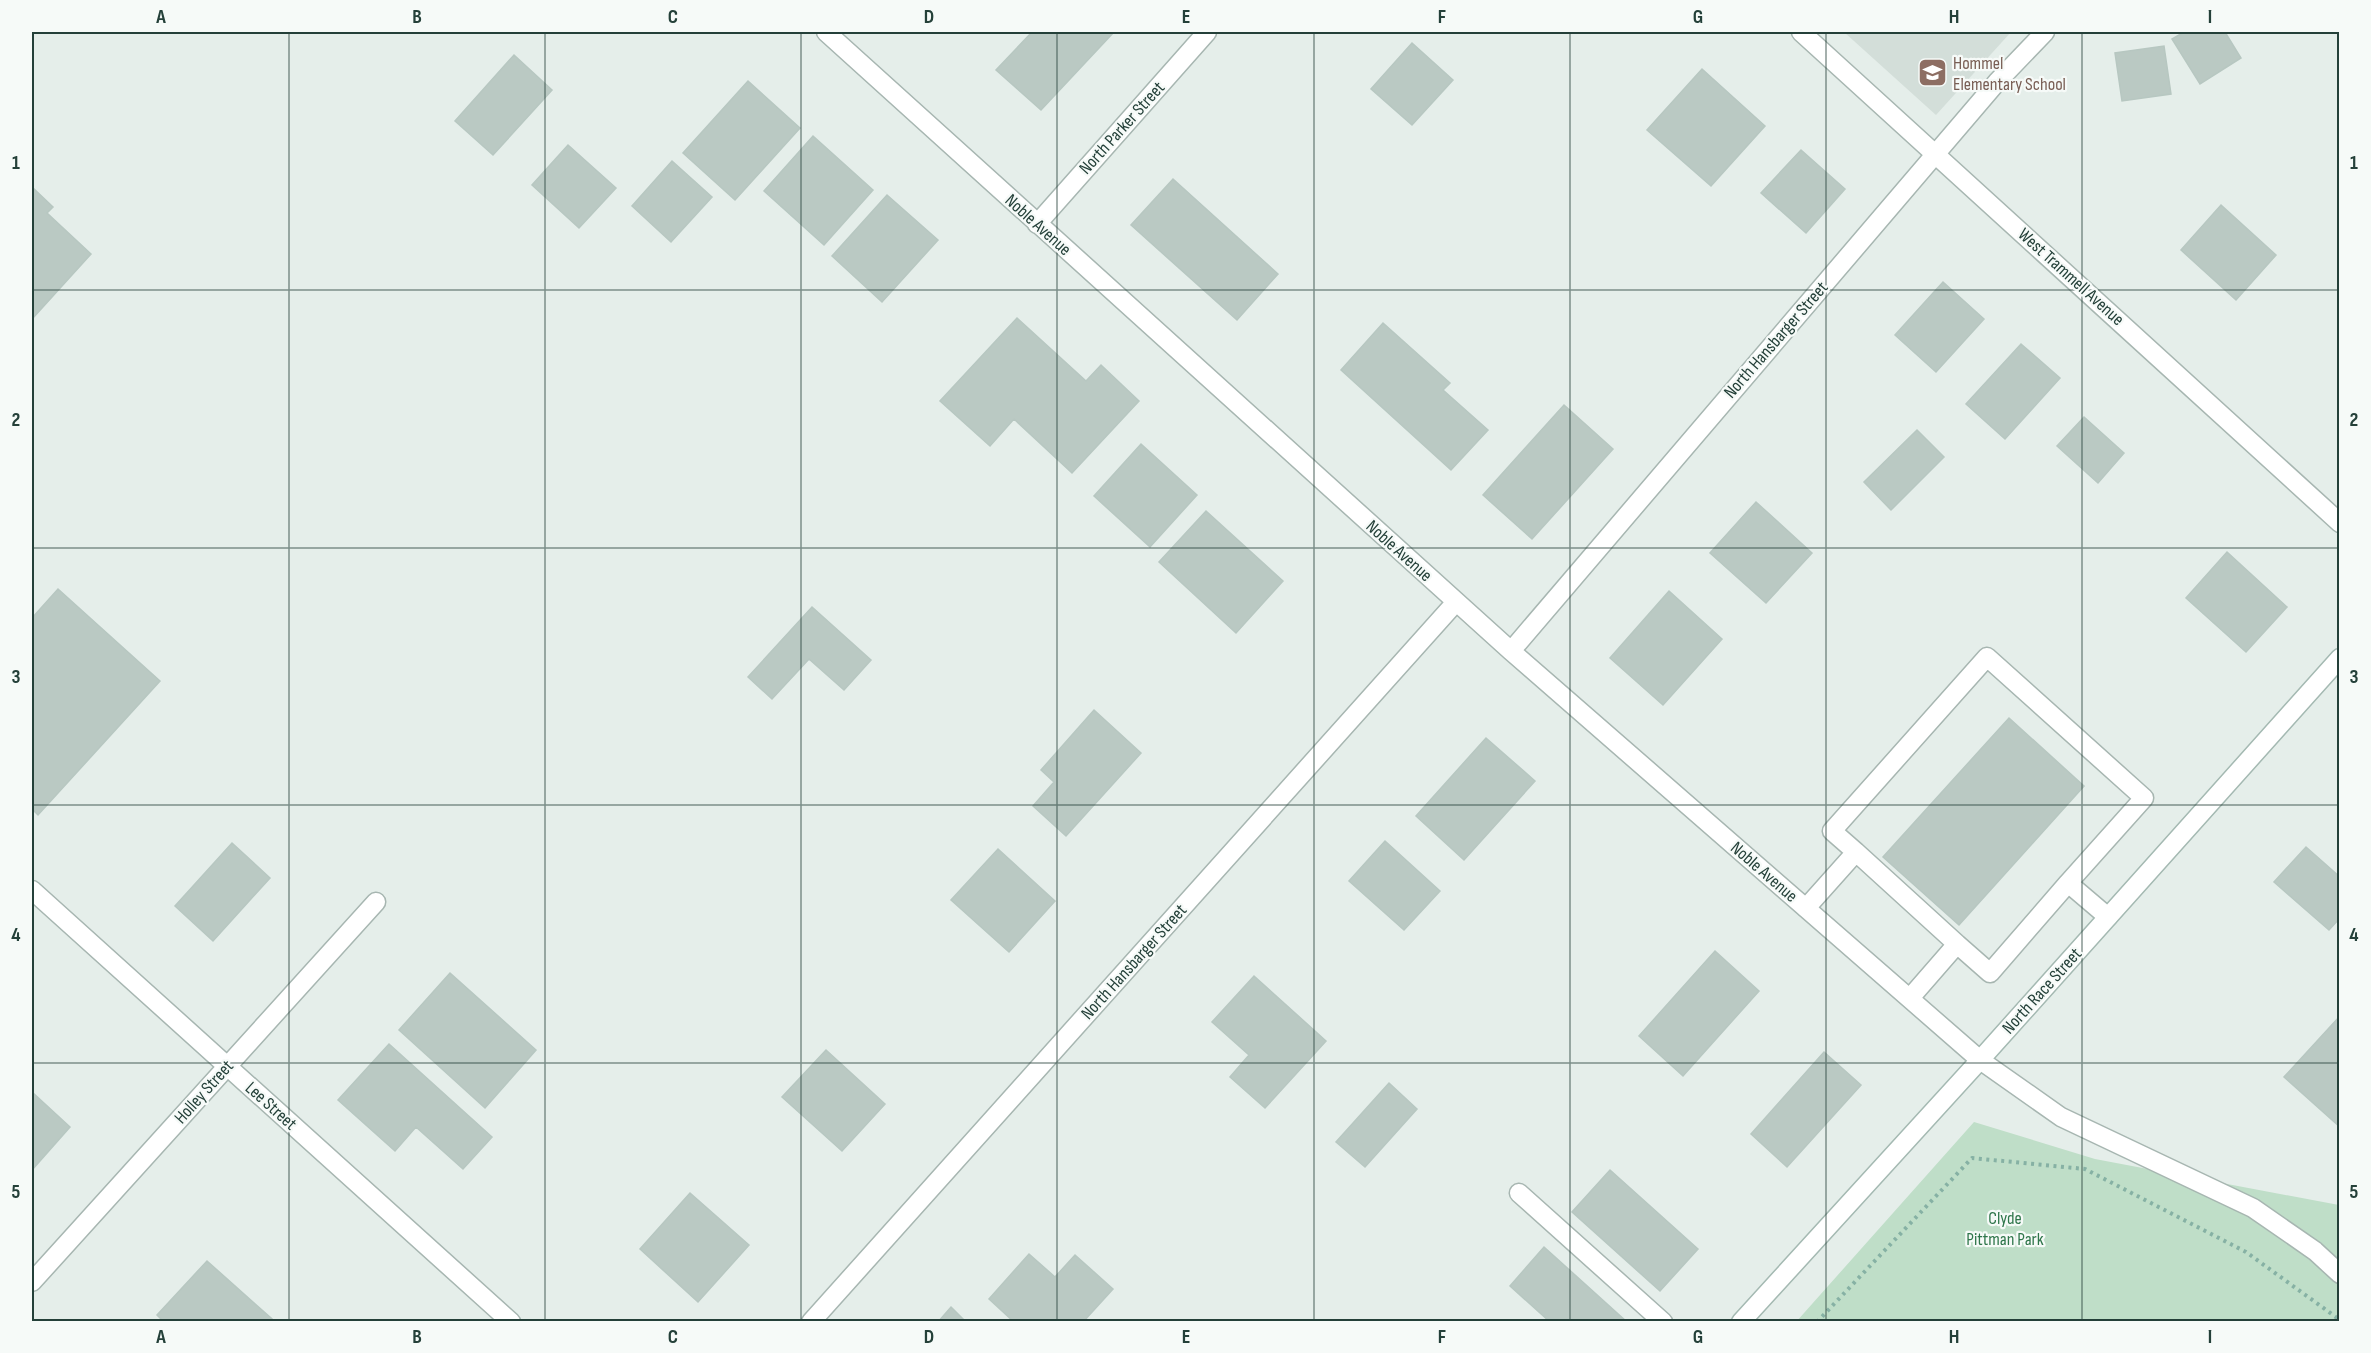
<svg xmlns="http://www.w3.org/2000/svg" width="2371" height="1353" font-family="'Sofia Sans Condensed',sans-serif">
	<rect width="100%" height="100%" fill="#e5eeea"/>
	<path fill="#d3ded9" d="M1844,32H2011L1936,115Z"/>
	<path fill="#bfdec8" d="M1974,1122L2095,1159L2339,1205V1321L1796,1322Z"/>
	<path fill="#bac9c3" stroke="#b7c7c1" stroke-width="1.5" d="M1032,32H1114L1041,110L996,70Z
		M2184,32H2225L2241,58L2200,84L2172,39Z
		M1412,43L1453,80L1412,125L1371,89Z
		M2164,46L2171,94L2122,101L2115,53Z
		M514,55L552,90L493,155L455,121Z
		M1702,69L1765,126L1711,186L1647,130Z
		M748,81L800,128L735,200L683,153Z
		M813,136L873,190L824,245L764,191Z
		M568,145L616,188L579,228L532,185Z
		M1801,150L1845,189L1806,233L1761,193Z
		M672,161L712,197L671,242L632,206Z
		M1173,179L1278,274L1237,320L1131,225Z
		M32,187L53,207L47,213L91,254L32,319Z
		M887,195L938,240L882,302L832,256Z
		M2221,205L2276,255L2236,300L2181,250Z
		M1943,282L1984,319L1936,372L1895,335Z
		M1017,318L1086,381L1101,365L1139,401L1072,473L1014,419L990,446L940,401Z
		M1383,323L1450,383L1443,390L1488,430L1451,470L1341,370Z
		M2021,344L2060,378L2005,439L1966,404Z
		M1564,405L1613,449L1532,539L1483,495Z
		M2084,417L2124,453L2098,483L2057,446Z
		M1917,430L1944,457L1891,510L1864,482Z
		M1141,444L1197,495L1150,547L1094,496Z
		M1756,502L1812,553L1766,603L1710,553Z
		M1206,511L1283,581L1236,633L1159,562Z
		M2227,552L2287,607L2246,652L2186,598Z
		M58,589L160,681L38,815L32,809V618Z
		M1669,591L1722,639L1663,705L1610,658Z
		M812,607L871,660L844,690L809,659L772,699L748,677Z
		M1094,710L1141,753L1066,836L1033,806L1054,782L1041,770Z
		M2009,718L2084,786L1959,925L1883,857Z
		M1486,738L1535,781L1464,860L1416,816Z
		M1385,841L1440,891L1404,930L1349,881Z
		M232,843L270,878L213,941L175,906Z
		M2306,847L2340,877V918L2329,930L2274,882Z
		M998,849L1055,901L1009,952L951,900Z
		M1715,951L1759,991L1683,1076L1639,1036Z
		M450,973L536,1050L485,1108L399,1030Z
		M1254,976L1326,1041L1265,1108L1230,1077L1249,1055L1212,1022Z
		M2340,1016V1127L2284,1077Z
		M389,1044L492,1137L463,1169L416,1127L395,1151L338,1100Z
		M826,1050L885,1104L842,1151L782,1097Z
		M1824,1052L1861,1085L1787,1167L1751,1134Z
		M1389,1083L1417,1109L1365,1167L1336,1142Z
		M32,1092L70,1127L32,1170Z
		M1610,1170L1698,1249L1660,1291L1572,1212Z
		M690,1193L749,1245L698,1302L640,1249Z
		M1544,1247L1627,1322H1550L1510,1286Z
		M1029,1254L1055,1277L1075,1255L1113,1289L1083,1322H1014L989,1299Z
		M207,1261L272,1319L270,1322H164L157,1315Z
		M951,1307L966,1322H938Z"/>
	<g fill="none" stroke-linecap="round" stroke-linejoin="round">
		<defs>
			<path id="lane" d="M1856,852L1957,944
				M1806,908L1856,852L1832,831L1987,657L2144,798L2068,883
				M1910,998L1957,944L1990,973L2068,883L2108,917
				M1980,1060L2061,1117L2253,1208L2315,1251L2340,1274
				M1519,1193L1663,1322"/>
			<path id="street" d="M826,32L1511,651L1980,1060
				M1801,32L2340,523
				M1037,224L1207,32
				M1511,651L1997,82L2045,32
				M32,890L511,1322
				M32,1282L376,902
				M811,1322L1456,602"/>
			<path id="secondary" d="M1741,1322L1980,1060L2340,658"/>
		</defs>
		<use href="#lane" stroke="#a7b6b1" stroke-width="21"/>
		<use href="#street" stroke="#a7b6b1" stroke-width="21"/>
		<use href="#secondary" stroke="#a4b9b2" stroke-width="21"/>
		<path stroke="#86b1a4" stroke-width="4" stroke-dasharray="3 4.5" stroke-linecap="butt" d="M1817,1322L1972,1158L2085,1169L2246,1252L2340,1320"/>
		<use href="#lane" stroke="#fff" stroke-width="18"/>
		<use href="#street" stroke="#fff" stroke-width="18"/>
		<use href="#secondary" stroke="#fff" stroke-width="18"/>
	</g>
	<path fill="none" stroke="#244039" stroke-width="1.5" stroke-opacity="0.55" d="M289,32V1322M545,32V1322M801,32V1322M1057,32V1322M1314,32V1322M1570,32V1322M1826,32V1322M2082,32V1322M32,290H2340M32,548H2340M32,805H2340M32,1063H2340"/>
	<defs>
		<symbol id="school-square" viewBox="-11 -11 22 22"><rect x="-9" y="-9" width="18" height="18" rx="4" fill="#8d6e63" stroke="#f6faf8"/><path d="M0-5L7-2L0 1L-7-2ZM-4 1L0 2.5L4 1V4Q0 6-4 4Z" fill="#fff"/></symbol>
	</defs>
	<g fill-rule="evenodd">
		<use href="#school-square" x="1916" y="56" width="33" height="33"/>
	</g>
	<g text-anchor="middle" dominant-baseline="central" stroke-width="4.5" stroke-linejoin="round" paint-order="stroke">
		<g font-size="18" fill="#785e54" stroke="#f6faf8" text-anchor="start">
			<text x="1953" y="63">Hommel<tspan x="1953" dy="21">Elementary School</tspan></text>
		</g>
		<g font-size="18" fill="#244039" stroke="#f6faf8">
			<text transform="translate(1122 128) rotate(-48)">North Parker Street</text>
			<text transform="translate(1038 225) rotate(42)">Noble Avenue</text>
			<text transform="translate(2071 277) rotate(42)">West Trammell Avenue</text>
			<text transform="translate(1776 340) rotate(-49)">North Hansbarger Street</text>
			<text transform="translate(1399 551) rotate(42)">Noble Avenue</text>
			<text transform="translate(1764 872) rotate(41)">Noble Avenue</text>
			<text transform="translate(1134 962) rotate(-48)">North Hansbarger Street</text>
			<text transform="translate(2042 991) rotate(-48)">North Race Street</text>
			<text transform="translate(204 1092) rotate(-48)">Holley Street</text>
			<text transform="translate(271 1106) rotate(42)">Lee Street</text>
		</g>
		<g font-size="18" fill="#2f764b" stroke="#f6faf8">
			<text x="2005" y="1218">Clyde<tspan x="2005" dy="21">Pittman Park</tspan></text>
		</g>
	</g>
	<rect width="2371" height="1353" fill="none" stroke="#f6faf8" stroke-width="66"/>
	<rect x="33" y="33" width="2305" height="1287" fill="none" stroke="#244039" stroke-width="2"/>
	<g font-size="20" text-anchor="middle" font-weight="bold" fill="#244039">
		<text x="161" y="23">A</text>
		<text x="417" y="23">B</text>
		<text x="673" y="23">C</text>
		<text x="929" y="23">D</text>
		<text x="1186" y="23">E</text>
		<text x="1442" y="23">F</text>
		<text x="1698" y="23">G</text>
		<text x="1954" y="23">H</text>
		<text x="2210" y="23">I</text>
		<text x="16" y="169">1</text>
		<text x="2354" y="169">1</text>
		<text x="16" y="426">2</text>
		<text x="2354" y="426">2</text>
		<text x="16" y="683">3</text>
		<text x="2354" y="683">3</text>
		<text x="16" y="941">4</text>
		<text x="2354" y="941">4</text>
		<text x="16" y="1198">5</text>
		<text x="2354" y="1198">5</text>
		<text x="161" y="1343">A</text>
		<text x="417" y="1343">B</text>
		<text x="673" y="1343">C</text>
		<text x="929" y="1343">D</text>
		<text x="1186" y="1343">E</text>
		<text x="1442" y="1343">F</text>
		<text x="1698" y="1343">G</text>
		<text x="1954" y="1343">H</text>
		<text x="2210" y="1343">I</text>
	</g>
</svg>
